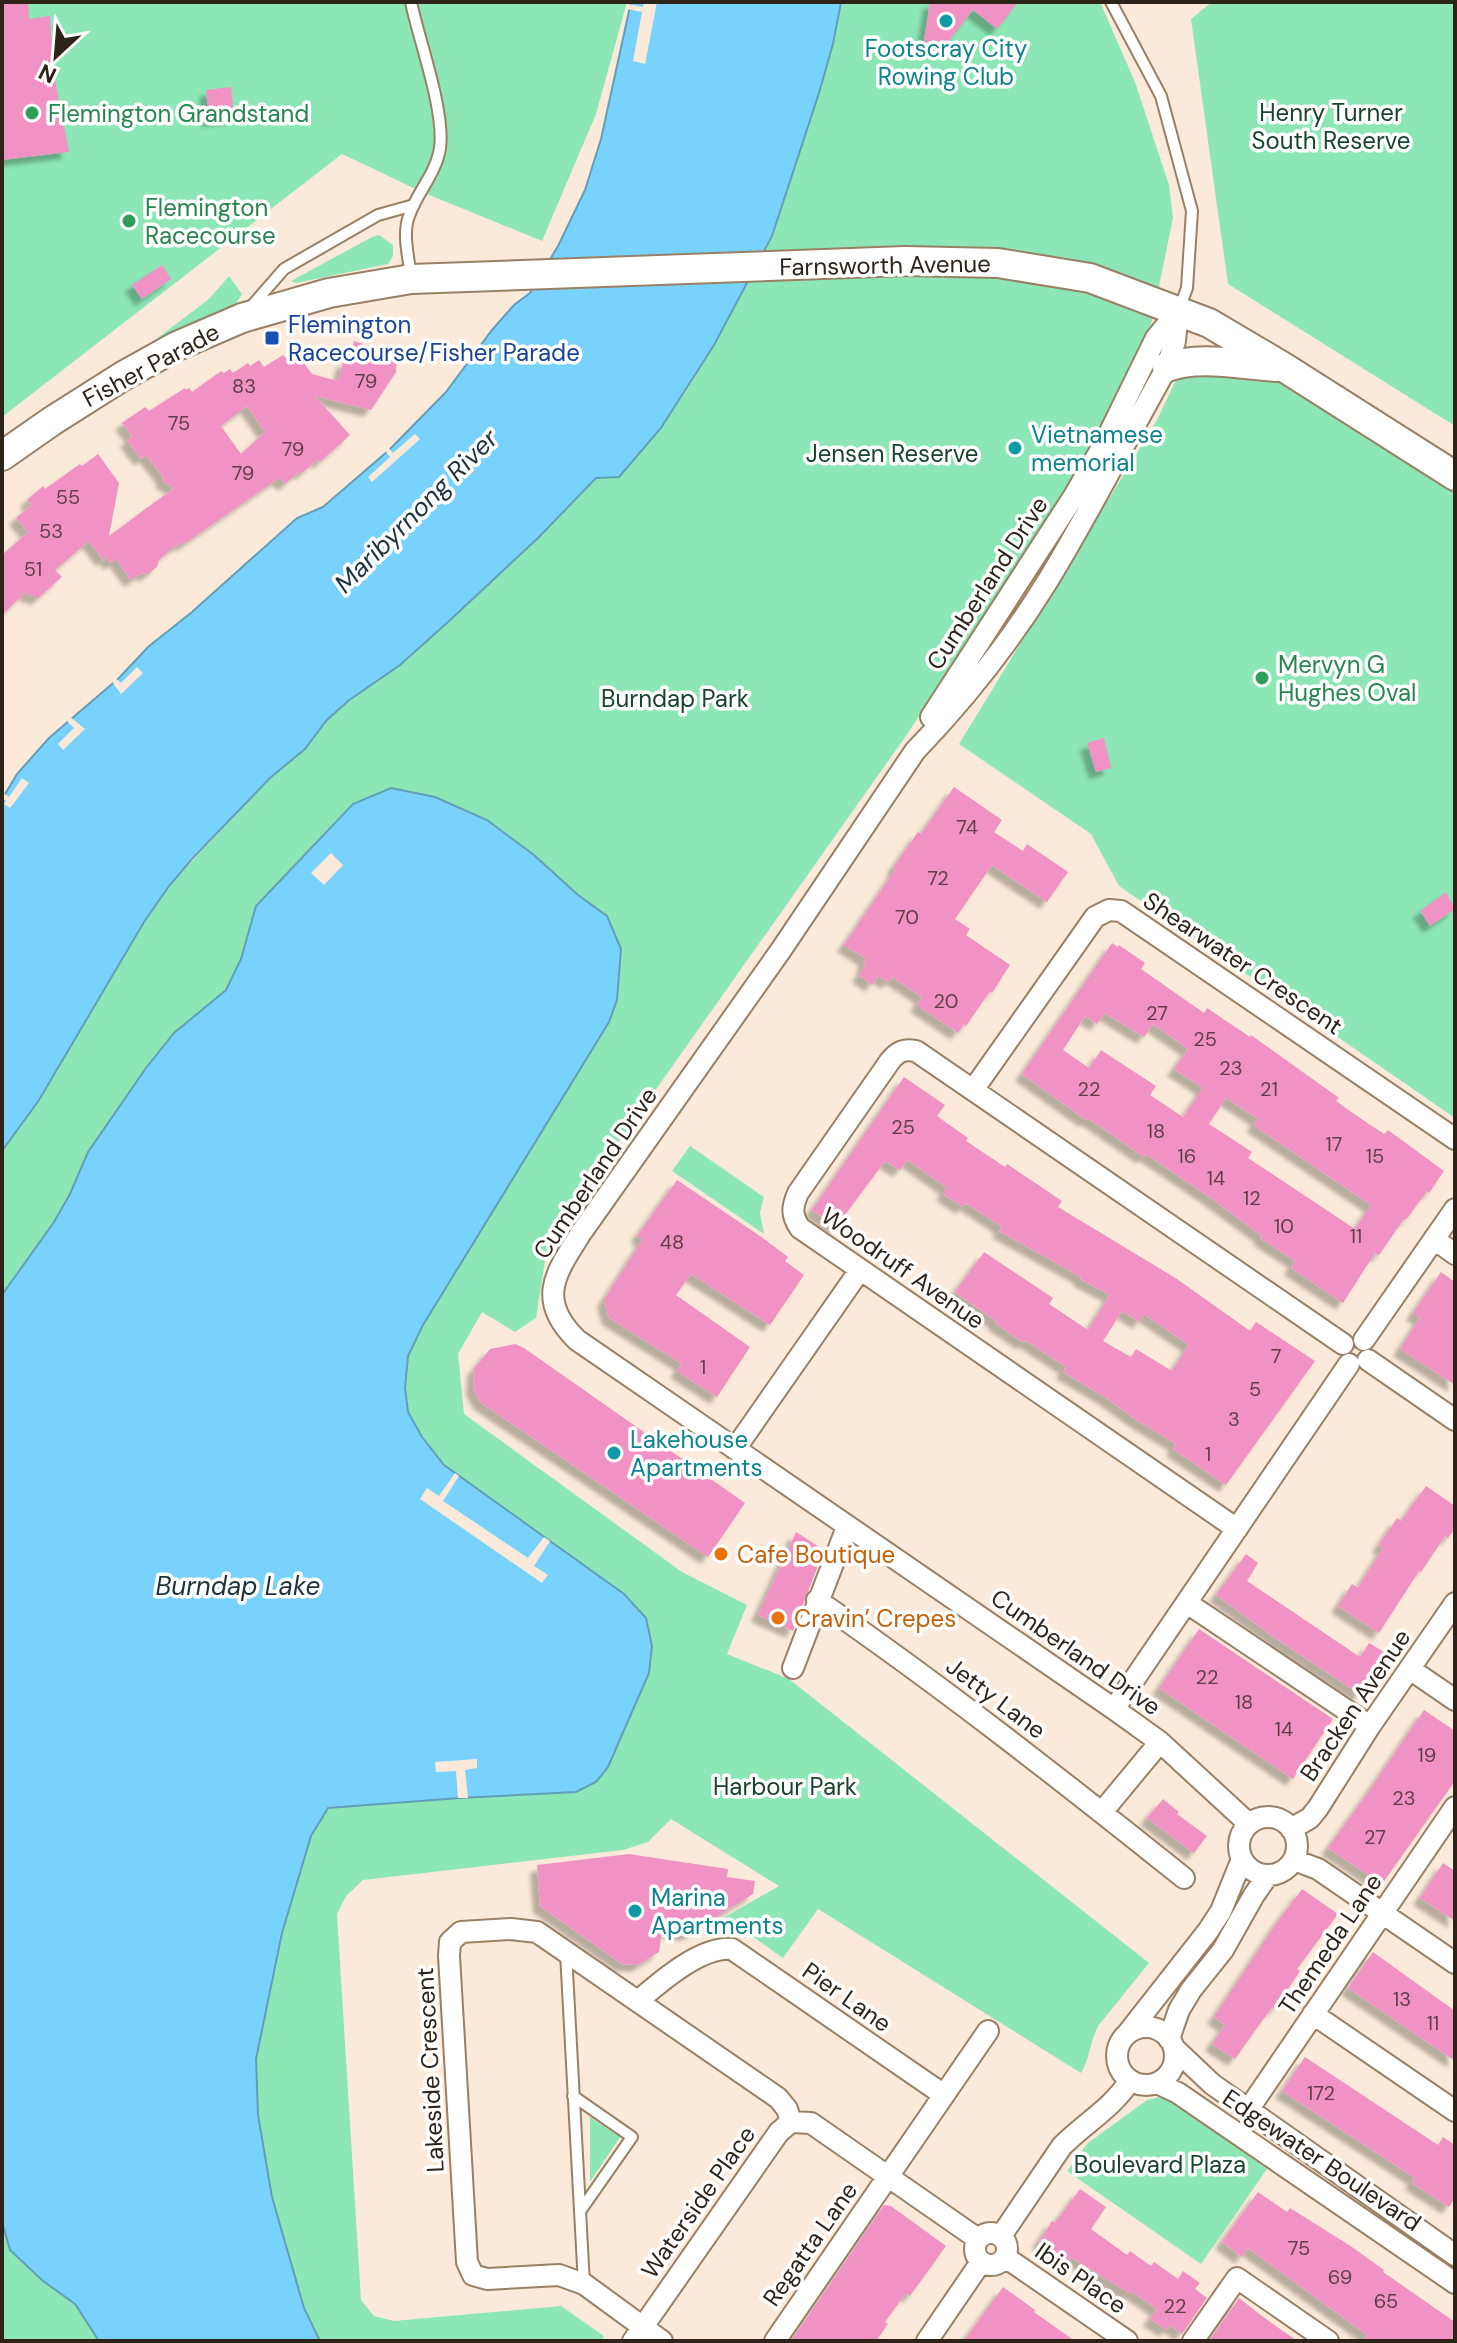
<svg xmlns="http://www.w3.org/2000/svg" width="1457" height="2343" font-family="'DM Sans',sans-serif">
	<defs>
		<filter id="shadow"><feDropShadow dx="-7" dy="7" stdDeviation="2" flood-color="#0004"/></filter>
	</defs>
	<rect width="100%" height="100%" fill="#fbead9"/>
	<path fill="#8ce6b6" d="M2,2H627L596,114L542,241L422,192L342,154L2,417Z
		M841,2H1100L1135,82L1169,185L1173,218L1150,330L1069,495L903,740L548,1242L536,1318L515,1332L482,1312L458,1354L464,1414L682,1572L747,1605L727,1654L789,1679L1149,1963L1098,2026C1090,2042 1090,2058 1081,2073L818,1909L783,1958L725,1917L779,1886L671,1819L648,1842L623,1850L363,1880L346,1896L337,1914L361,2300L374,2316L394,2321L561,2306L604,2336L601,2341H320L304,2308L272,2197L258,2115L256,2059L282,1933L311,1836L327,1808L455,1798L576,1792L608,1767L649,1673L652,1646L624,1594L444,1465L422,1437L408,1412L405,1388L407,1356L423,1325L609,1022L607,916L578,895L534,855L487,820L435,797L391,788L353,804L256,906L241,959L226,990L174,1033L146,1068L88,1152L70,1194L54,1222L2,1295V1151L39,1100L144,922L169,886L270,778L305,749L326,721L349,701L400,665L448,622L539,537L596,478L619,477L661,428L688,388L714,345L773,236L819,93L833,44Z
		M1212,2H1455V426L1228,284L1191,19Z
		M379,235L393,245V256L388,264L296,283L291,281L372,237Z
		M229,276L242,294L235,305L143,349L209,299Z
		M1191,371L1260,374L1294,387L1455,491V1118L1119,886L1091,834L959,744L1157,420L1176,380Z
		M690,1146L764,1197L760,1213L764,1234L672,1171Z
		M1160,2097L1174,2102L1267,2169L1201,2264L1067,2171L1088,2143L1147,2100Z
		M590,2117L620,2137L590,2182Z
		M2,2222L10,2250L43,2281L75,2304L99,2341H2Z"/>
	<path fill="#78d2fb" stroke="#629eb7" stroke-width="2" d="M631,2H841L833,44L819,93L772,236L714,345L661,428L619,477L596,478L539,537L448,622L400,665L348,701L326,721L305,749L270,778L192,859L169,886L144,922L39,1100L2,1151V799L17,774L49,738L119,678L148,647L192,612L297,518L323,507L389,450L446,392L492,330L514,305L530,293L558,246L585,190L601,139Z
		M391,788L435,797L487,820L534,855L578,895L607,916L621,949L617,1000L609,1022L423,1325L408,1356L405,1388L408,1412L422,1437L444,1465L624,1594L646,1618L652,1646L649,1673L608,1767L596,1782L576,1792L460,1798L328,1808L311,1836L282,1933L256,2059L258,2115L272,2197L304,2308L320,2341H99L75,2304L43,2281L10,2250L2,2222V1295L54,1222L70,1194L88,1152L146,1068L174,1033L226,990L241,959L256,906L353,804Z"/>
	<path fill="#fbead9" d="M644,2H657L645,64L633,61L642,12L627,9L628,4L643,7Z
		M415,434L420,439L372,482L368,477L390,457L384,449L387,446L393,453Z
		M137,667L143,673L121,694L111,680L114,677L121,683Z
		M69,716L85,729L63,750L58,744L74,728L65,719Z
		M22,778L29,783L10,808L4,804L6,801L2,798V792L9,797Z
		M331,853L343,865L324,885L311,873Z
		M455,1473L459,1476L443,1501L528,1558L544,1537L550,1541L534,1566L548,1575L542,1583L420,1499L427,1488L439,1496Z
		M477,1759V1768L465,1770L468,1798H458L456,1771L436,1772L435,1762Z"/>
	<path fill="#f192c4" fill-rule="evenodd" filter="url(#shadow)" d="M2,2H28L29,19L50,16L54,74L69,152L2,160Z
		M930,2H1018L997,29L973,10L940,52L924,40Z
		M231,87L234,117L209,120L206,90Z
		M162,265L171,279L142,299L132,285Z
		M354,341L397,355L396,372L371,410L315,396L350,435L320,462L318,459L302,473L300,471L285,484L279,478L184,544L181,543L170,550L159,560L157,567L148,574L142,573L131,580L116,559L111,563L105,555L104,561L89,541L55,570L62,577L37,599L33,594L30,597L26,592L2,615V555L28,532L16,518L31,505L27,500L43,486L45,489L80,464L82,466L98,454L119,483L109,536L174,488L162,481L164,478L146,455L141,459L127,440L132,436L122,423L145,407L149,411L185,388L186,390L189,388L192,392L221,371L224,373L230,369L233,373L248,363L250,366L259,360L264,367L283,355L286,358L295,351L312,374L338,381L344,360L349,361ZM247,406L265,432L241,454L221,426Z
		M1104,738L1111,768L1096,772L1087,743Z
		M954,787L1002,820L994,832L1023,851L1027,844L1068,872L1047,902L992,865L955,919L970,929L966,935L1010,965L992,993L990,991L966,1026L964,1024L958,1033L917,1005L922,997L892,977L889,982L878,976L872,985L859,975L865,966L863,964L866,959L844,945L895,870L893,868L918,832L921,834Z
		M1446,892L1455,909L1430,926L1420,911Z
		M1112,943L1118,947L1119,945L1145,963L1141,969L1204,1013L1207,1008L1250,1037L1251,1035L1339,1098L1336,1101L1357,1116L1384,1134L1388,1130L1444,1171L1429,1193L1427,1191L1406,1220L1404,1219L1379,1255L1375,1253L1343,1303L1291,1268L1295,1261L1260,1238L1262,1236L1208,1196L1146,1154L1144,1157L1088,1118L1086,1120L1022,1074ZM1105,1013L1144,1037L1153,1024L1188,1049L1174,1069L1203,1088L1183,1117L1150,1095L1156,1086L1101,1050L1089,1068L1063,1050L1085,1016L1097,1024ZM1226,1098L1258,1119L1253,1125L1371,1205L1355,1229L1248,1158L1252,1152L1209,1124Z
		M904,1077L945,1105L937,1116L968,1138L966,1141L1005,1167L1007,1164L1062,1201L1058,1207L1177,1279L1250,1331L1256,1322L1315,1361L1226,1485L1173,1449L1176,1444L1138,1421L1105,1397L1063,1372L1066,1367L1025,1340L1024,1343L995,1323L996,1321L955,1292L984,1252L1053,1298L1049,1304L1088,1330L1110,1295L1080,1279L1081,1277L999,1231L1002,1227L966,1203L963,1207L943,1194L947,1188L908,1160L900,1170L885,1161L836,1227L812,1210ZM1122,1311L1140,1322L1144,1314L1189,1345L1172,1371L1136,1349L1131,1357L1103,1341Z
		M677,1180L760,1236L788,1257L785,1261L804,1275L770,1325L691,1274L676,1295L750,1347L717,1397L677,1371L682,1364L609,1318L604,1300L643,1239L637,1236Z
		M1441,1272L1455,1282V1385L1400,1349L1420,1318L1413,1313Z
		M515,1344L524,1348L745,1503L708,1557L480,1402L473,1388L474,1369L490,1349Z
		M1426,1486L1455,1506V1529L1448,1538L1445,1536L1421,1572L1419,1571L1379,1633L1338,1606L1352,1584L1358,1588L1383,1548L1379,1545L1397,1518L1401,1521Z
		M796,1532L824,1550L793,1631L758,1615Z
		M1246,1554L1258,1563L1247,1581L1360,1657L1369,1643L1386,1653L1360,1694L1275,1638L1216,1595Z
		M1199,1629L1333,1719L1293,1779L1159,1688Z
		M1424,1710L1455,1731V1781L1382,1884L1328,1848L1369,1791Z
		M1163,1799L1179,1812L1177,1814L1207,1836L1194,1853L1147,1818Z
		M629,1854L728,1869L727,1877L755,1881L753,1894L688,1934L662,1930L659,1952L638,1965L622,1964L540,1906L537,1865Z
		M1443,1863L1455,1871V1921L1420,1898Z
		M1302,1889L1338,1914L1297,1969L1300,1971L1275,2009L1272,2007L1235,2059L1212,2044L1225,2025L1214,2017L1278,1921Z
		M1373,1952L1455,2011V2061L1348,1988Z
		M1305,2057L1438,2145L1443,2137L1455,2145V2198L1449,2207L1412,2183L1415,2178L1282,2091Z
		M1080,2189L1106,2207L1091,2229L1127,2255L1130,2251L1151,2266L1154,2262L1178,2279L1183,2271L1200,2283L1195,2289L1207,2298L1182,2334L1170,2325L1167,2330L1150,2319L1157,2309L1131,2291L1129,2293L1071,2257L1069,2261L1039,2242L1052,2221L1055,2223Z
		M1258,2192L1287,2212L1290,2208L1352,2247L1384,2270L1383,2272L1455,2322V2341H1363L1367,2335L1248,2248L1242,2257L1222,2242Z
		M884,2205L891,2206L946,2246L910,2296L906,2293L885,2322L888,2324L876,2341H791Z
		M1003,2287L1035,2310L1034,2312L1075,2341H964Z
		M1239,2298L1262,2316L1297,2341H1209Z"/>
	<g fill="none" stroke-linecap="round" stroke-linejoin="round">
		<defs>
			<path id="lane" d="M411,2C419,41 445,110 440,148C436,174 417,192 409,216C402,234 409,259 411,277
				M1111,2L1161,96L1192,211L1187,288L1179,309
				M250,308L284,269L378,215L414,205
				M566,1953L584,2284
				M573,2096L632,2137L581,2210"/>
			<path id="street" d="M1178,311L1175,341L1167,367C1127,438 1090,512 1047,582C1010,642 964,700 915,751L781,950L581,1233C555,1274 536,1300 577,1340L1114,1709L1160,1742L1249,1824
				M931,717L1074,496L1104,444L1156,338L1178,311
				M973,1090L1095,917L1109,910L1121,911L1455,1139
				M1434,1239L1455,1254
				M1364,1340L1455,1209
				M1368,1360L1455,1420
				M735,1449L860,1270
				M1237,1529L800,1228C791,1215 792,1207 798,1193L890,1061C898,1051 904,1049 916,1051L1343,1344
				M817,1600C943,1687 1064,1782 1184,1878
				M1187,1603L1370,1726
				M793,1668L847,1527
				M1410,1669L1455,1700
				M1114,1709L1349,1364
				M1102,1812L1160,1742
				M1239 1846a29 29 0 1 1 58 0a29 29 0 1 1-58 0Z
				M1291,1829L1310,1818L1318,1808L1370,1726L1455,1603
				M1294,1860L1318,1869L1455,1963
				M638,2001C660,1982 701,1946 732,1949L944,2095L775,2341
				M1313,2014L1455,2111
				M1117 2056a29 29 0 1 1 58 0a29 29 0 1 1-58 0Z
				M1128,2033L1208,1931L1221,1911L1242,1859
				M1169,2039L1179,2010L1191,1990L1223,1950L1254,1895L1268,1875
				M1174,2048L1212,2084L1455,2255
				M1157,2083L1178,2093L1455,2283
				M944,2095L988,2031
				M1248,2110L1455,1807
				M975 2249a16 16 0 1 1 32 0a16 16 0 1 1-32 0Z
				M1001,2236L1062,2146C1086,2122 1110,2110 1130,2081
				M1005,2257L1127,2341
				M633,2341L779,2132L791,2122L811,2123L978,2239
				M662,2341L584,2284L559,2275L487,2279L473,2275L467,2262L449,1956L450,1942L461,1932L511,1929L537,1932L778,2098L787,2109L791,2122
				M927,2341L981,2262
				M1193,2341L1237,2278L1328,2341"/>
			<path id="secondary" d="M1167,367C1200,355 1241,365 1276,367
				M2,456L52,421L123,376L177,346L242,318L329,293L411,279L905,261L998,263L1090,278L1209,323L1285,368L1455,476"/>
		</defs>
		<use href="#lane" stroke="#998065" stroke-width="14"/>
		<use href="#street" stroke="#998065" stroke-width="24"/>
		<use href="#secondary" stroke="#998065" stroke-width="32"/>
		<use href="#lane" stroke="#fff" stroke-width="10"/>
		<use href="#street" stroke="#fff" stroke-width="20"/>
		<use href="#secondary" stroke="#fff" stroke-width="28"/>
	</g>
	<g fill="#0f9aa8" stroke="#fff" stroke-width="3">
		<circle cx="946" cy="21" r="8"/>
		<circle cx="1015" cy="448" r="8"/>
		<circle cx="614" cy="1453" r="8"/>
		<circle cx="635" cy="1911" r="8"/>
	</g>
	<g fill="#2e9e5b" stroke="#fff" stroke-width="3">
		<circle cx="32" cy="113" r="8"/>
		<circle cx="129" cy="221" r="8"/>
		<circle cx="1262" cy="678" r="8"/>
	</g>
	<rect fill="#1a4fb4" stroke="#fff" stroke-width="3" x="264" y="330" width="16" height="16" rx="4"/>
	<g fill="#e8710a" stroke="#fff" stroke-width="3">
		<circle cx="721" cy="1554" r="8"/>
		<circle cx="778" cy="1618" r="8"/>
	</g>
	<g text-anchor="middle" dominant-baseline="central" stroke-width="7" stroke-linejoin="round" paint-order="stroke">
		<g font-size="20" fill="#5f3f43">
			<text x="366" y="381">79</text>
			<text x="244" y="386">83</text>
			<text x="179" y="423">75</text>
			<text x="293" y="449">79</text>
			<text x="243" y="473">79</text>
			<text x="68" y="497">55</text>
			<text x="51" y="531">53</text>
			<text x="33" y="569">51</text>
			<text x="967" y="827">74</text>
			<text x="938" y="878">72</text>
			<text x="907" y="917">70</text>
			<text x="946" y="1001">20</text>
			<text x="1157" y="1013">27</text>
			<text x="1205" y="1039">25</text>
			<text x="1231" y="1068">23</text>
			<text x="1089" y="1089">22</text>
			<text x="1269" y="1089">21</text>
			<text x="903" y="1127">25</text>
			<text x="1156" y="1131">18</text>
			<text x="1334" y="1144">17</text>
			<text x="1187" y="1156">16</text>
			<text x="1375" y="1156">15</text>
			<text x="1216" y="1178">14</text>
			<text x="1252" y="1198">12</text>
			<text x="1284" y="1226">10</text>
			<text x="1356" y="1236">11</text>
			<text x="672" y="1242">48</text>
			<text x="1276" y="1356">7</text>
			<text x="703" y="1367">1</text>
			<text x="1255" y="1389">5</text>
			<text x="1234" y="1419">3</text>
			<text x="1208" y="1454">1</text>
			<text x="1207" y="1677">22</text>
			<text x="1244" y="1702">18</text>
			<text x="1284" y="1729">14</text>
			<text x="1427" y="1755">19</text>
			<text x="1404" y="1798">23</text>
			<text x="1375" y="1837">27</text>
			<text x="1402" y="1999">13</text>
			<text x="1433" y="2023">11</text>
			<text x="1321" y="2093">172</text>
			<text x="1299" y="2248">75</text>
			<text x="1340" y="2277">69</text>
			<text x="1386" y="2301">65</text>
			<text x="1175" y="2306">22</text>
		</g>
		<g font-size="24" fill="#0d838f" stroke="#fff" text-anchor="start">
			<text x="946" y="48" text-anchor="middle">Footscray City<tspan x="946" dy="28">Rowing Club</tspan></text>
			<text x="1031" y="434">Vietnamese<tspan x="1031" dy="28">memorial</tspan></text>
			<text x="630" y="1439">Lakehouse<tspan x="630" dy="28">Apartments</tspan></text>
			<text x="651" y="1897">Marina<tspan x="651" dy="28">Apartments</tspan></text>
		</g>
		<g font-size="24" fill="#16442e" stroke="#fff">
			<text x="1331" y="112">Henry Turner<tspan x="1331" dy="28">South Reserve</tspan></text>
			<text x="892" y="453">Jensen Reserve</text>
			<text x="675" y="698">Burndap Park</text>
			<text x="785" y="1786">Harbour Park</text>
			<text x="1160" y="2164">Boulevard Plaza</text>
		</g>
		<g font-size="24" fill="#27864d" stroke="#fff" text-anchor="start">
			<text x="48" y="113">Flemington Grandstand</text>
			<text x="145" y="207">Flemington<tspan x="145" dy="28">Racecourse</tspan></text>
			<text x="1278" y="664">Mervyn G<tspan x="1278" dy="28">Hughes Oval</tspan></text>
		</g>
		<g font-size="24" fill="#2e2318" stroke="#fff">
			<text transform="translate(885 265) rotate(-1)">Farnsworth Avenue</text>
			<text transform="translate(151 365) rotate(-28)">Fisher Parade</text>
			<text transform="translate(987 583) rotate(-57)">Cumberland Drive</text>
			<text transform="translate(1243 963) rotate(34)">Shearwater Crescent</text>
			<text transform="translate(595 1173) rotate(-56)">Cumberland Drive</text>
			<text transform="translate(903 1268) rotate(35)">Woodruff Avenue</text>
			<text transform="translate(1076 1652) rotate(35)">Cumberland Drive</text>
			<text transform="translate(996 1698) rotate(37)">Jetty Lane</text>
			<text transform="translate(1355 1705) rotate(-56)">Bracken Avenue</text>
			<text transform="translate(1330 1944) rotate(-56)">Themeda Lane</text>
			<text transform="translate(847 1997) rotate(35)">Pier Lane</text>
			<text transform="translate(430 2070) rotate(-93)">Lakeside Crescent</text>
			<text transform="translate(1322 2160) rotate(34)">Edgewater Boulevard</text>
			<text transform="translate(698 2202) rotate(-55)">Waterside Place</text>
			<text transform="translate(810 2244) rotate(-55)">Regatta Lane</text>
			<text transform="translate(1081 2278) rotate(35)">Ibis Place</text>
		</g>
		<g font-size="24" fill="#164399" stroke="#fff" text-anchor="start">
			<text x="288" y="324">Flemington<tspan x="288" dy="28">Racecourse/Fisher Parade</tspan></text>
		</g>
		<g font-size="24" fill="#c56008" stroke="#fff" text-anchor="start">
			<text x="737" y="1554">Cafe Boutique</text>
			<text x="794" y="1618">Cravin’ Crepes</text>
		</g>
		<g font-size="26" font-style="italic" fill="#1e333d" stroke="#fff">
			<text transform="translate(416 511) rotate(-45)">Maribyrnong River</text>
			<text x="238" y="1586">Burndap Lake</text>
		</g>
	</g>
	<rect width="1457" height="2343" fill="none" stroke="#2e2318" stroke-width="8"/>
	<g transform="translate(56 56) rotate(206)" stroke="#ffffff" stroke-width="6" paint-order="stroke">
	<path d="M0-6L14 30L0 20L-14 30Z" fill="#2e2318"/>
	<text y="-12" font-size="22" font-weight="bold" text-anchor="middle" fill="#2e2318">N</text>
	</g>
</svg>
